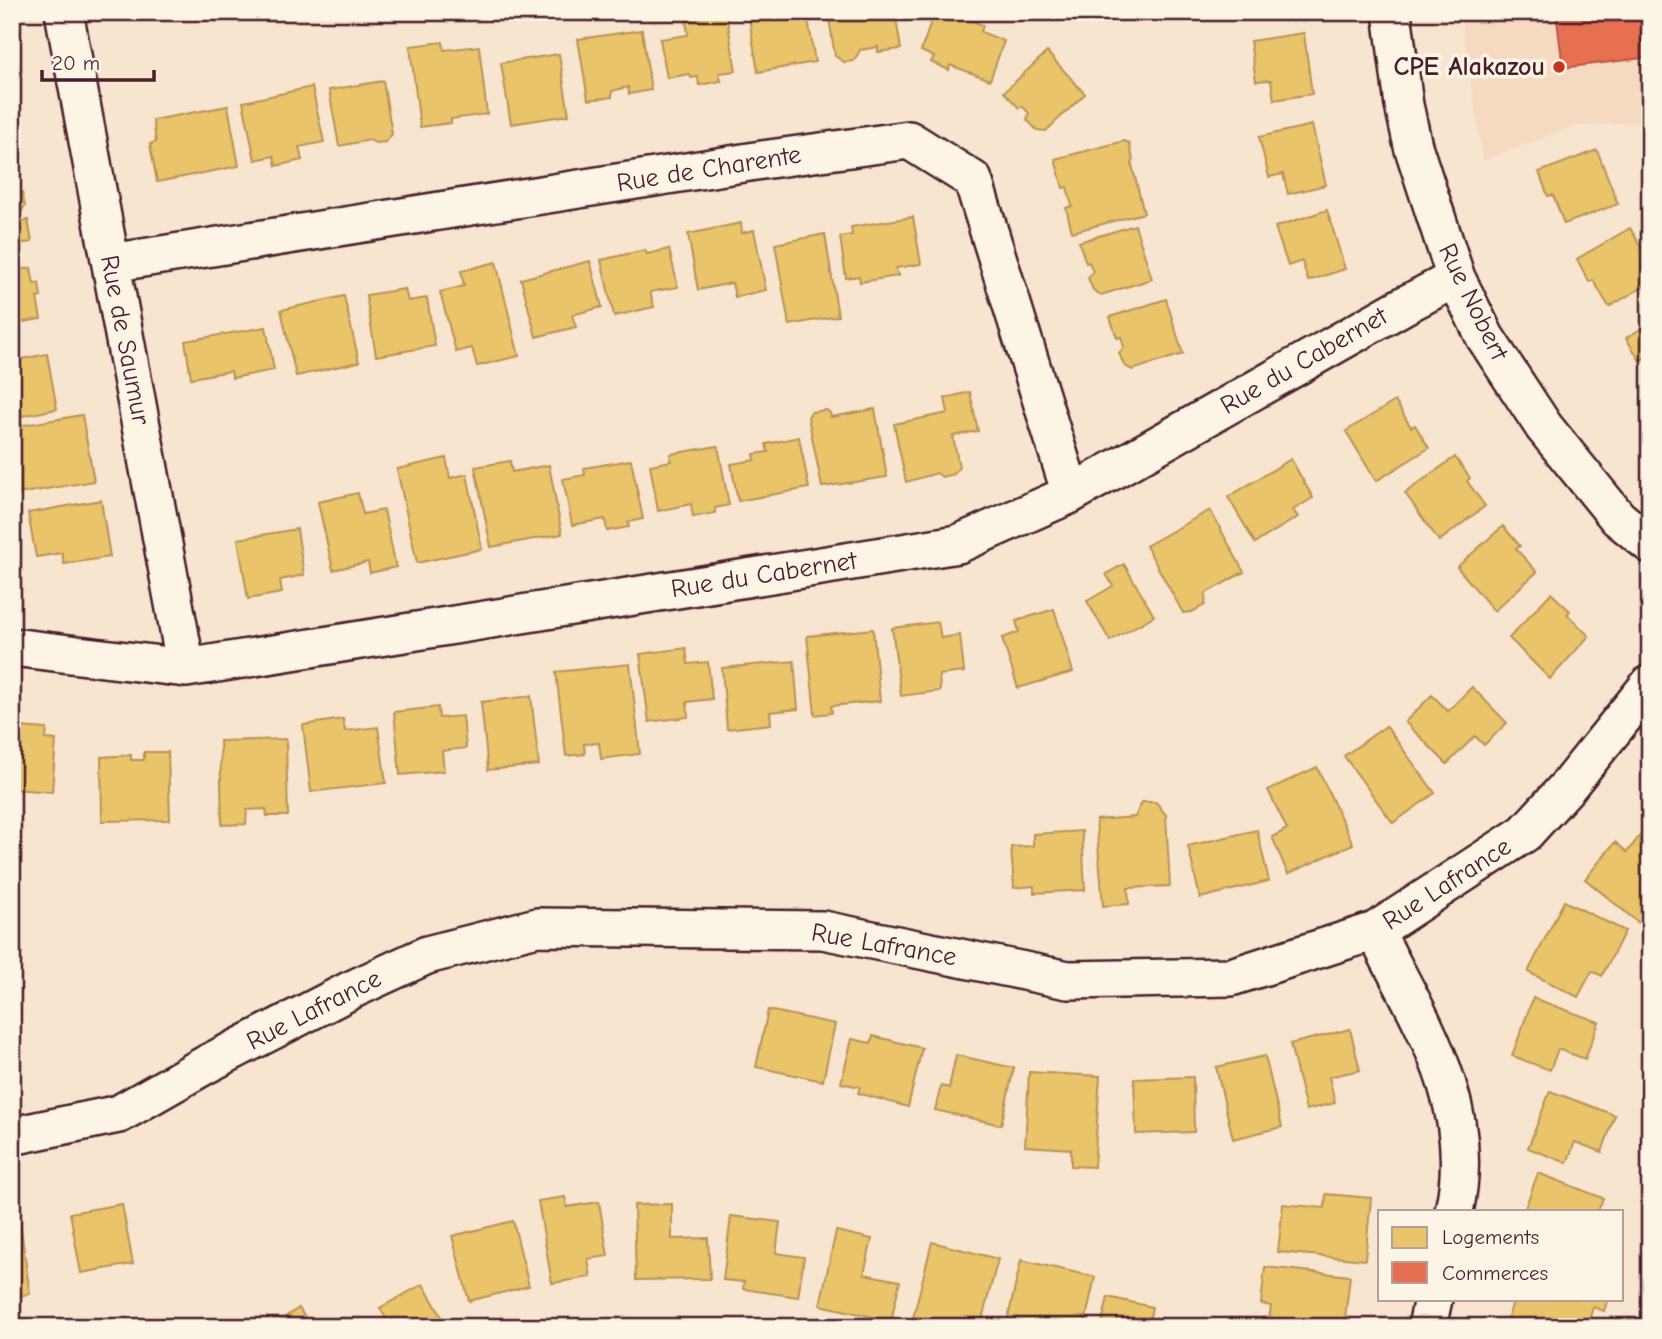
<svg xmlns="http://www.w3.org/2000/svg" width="1662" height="1339" font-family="'Comic Neue',sans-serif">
	<rect width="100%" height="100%" fill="#f8e5d0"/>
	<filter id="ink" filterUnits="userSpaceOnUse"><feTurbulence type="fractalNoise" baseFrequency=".0143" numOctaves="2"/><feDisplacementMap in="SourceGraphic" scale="14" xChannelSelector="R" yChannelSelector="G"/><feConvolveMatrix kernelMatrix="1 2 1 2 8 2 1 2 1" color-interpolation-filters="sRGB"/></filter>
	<g filter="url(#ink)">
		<path fill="#f5dac1" d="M1460,12H1650V122L1575,126L1483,161Z"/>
		<path fill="#e9c46a" stroke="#b99257" stroke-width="2" d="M753,12H807L815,62L758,72L749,18H754Z
			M828,12H895L901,49L878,52V47L860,50L854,61L844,62L835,56Z
			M949,12L983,25L981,32L1004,41L990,80L950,65L949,70L931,62L934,57L921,51L934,13L947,17Z
			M726,13L736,71L719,73L721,81L699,85L698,77L691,78L690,74L667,78L660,39L688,35L686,20Z
			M642,30L651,90L629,94L628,87L612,91V97L588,100L578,39Z
			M1304,33L1312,94L1274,100L1271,80L1256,81L1250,41Z
			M443,42L444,50L479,46L487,114L451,119V123L420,127L410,46Z
			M1047,52L1085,94L1046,131L1037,130L1027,120L1029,113L1022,106L1019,108L1004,92Z
			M559,54L569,115L511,124L501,63Z
			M383,81L392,134L386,142L375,143L370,140L339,146L329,90Z
			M312,87L324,142L299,147L302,160L276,166L274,156L255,160L243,102Z
			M228,106L239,166L157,182L150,144L156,142L153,120Z
			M1312,125L1326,185L1288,194L1283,174L1269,177L1259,137Z
			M1124,141L1129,143L1133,160L1132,165L1144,213L1072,232L1066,208L1072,206L1067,187L1063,188L1055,159Z
			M1597,150L1618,204L1564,224L1553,195L1548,196L1539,172Z
			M12,189L22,193L25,206L18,216L20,222L28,220L32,242L12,245Z
			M1327,210L1345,269L1308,281L1302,261L1288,266L1275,227Z
			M913,217L921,264L896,268L898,276L860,282L859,276L846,278L840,237L852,235L851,227Z
			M741,223L742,233L754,230L766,290L735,297L732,283L698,290L688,234Z
			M1135,225L1152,279L1101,295L1093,290L1088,278L1093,272L1089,262L1086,263L1079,242Z
			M1630,228L1650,262V283L1609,307L1593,280L1589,282L1577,259Z
			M825,234L838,316L789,325L775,244Z
			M669,249L678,287L650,292L654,307L614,316L601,260L645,250L647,254Z
			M590,261L602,307L572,315L576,327L536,337L521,279Z
			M496,262L519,356L477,366L472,348L456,352L440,292L464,286L461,271Z
			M31,268L34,284L39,283L41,297L37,298L41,319L12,324V271Z
			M405,289L408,301L427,298L435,346L376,356L366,295Z
			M344,296L359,362L296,376L281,310Z
			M1166,299L1183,354L1132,370L1124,365L1119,353L1124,347L1121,337L1117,338L1110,317Z
			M1650,323V367L1644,358L1640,361L1626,338Z
			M266,327L274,370L232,378L231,371L191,378L185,341Z
			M47,354L57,409L12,418V361Z
			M970,392L978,431L953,436L959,467L954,474L942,477L937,473L906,482L894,424L948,413L945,398Z
			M1395,401L1411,427L1415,425L1429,448L1376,481L1346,431Z
			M875,409L887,477L822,487L808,417L811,412L827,410L830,413L831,417Z
			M82,415L94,481L12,495V427Z
			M799,437L809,488L738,501L731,464L755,460L754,454L768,452L766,444Z
			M718,446L729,505L715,508V513L693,517L691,504L658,511L650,465L671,461L670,454Z
			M1455,457L1470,478L1467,481L1485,506L1439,541L1405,493Z
			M446,458L450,478L467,474L482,549L417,563L397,469Z
			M1291,459L1313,498L1293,510L1298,517L1255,543L1228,497Z
			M631,460L643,519L628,522L629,527L607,531L605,519L572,525L563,479L585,475L584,468Z
			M510,461L512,472L549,465L562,534L491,547L475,467Z
			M358,493L363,514L384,510L396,567L370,573L368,562L333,570L318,502Z
			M101,500L110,557L64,564L62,553L36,557L28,513Z
			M1210,510L1244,572L1206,593L1205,605L1192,612L1183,613L1146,546Z
			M1503,526L1520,546L1516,549L1537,572L1494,611L1457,567Z
			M297,529L304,575L280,580L282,593L248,599L238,539Z
			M1124,564L1154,616L1110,641L1087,601L1113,586L1106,574Z
			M1551,593L1570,611L1567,614L1589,636L1550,679L1509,638Z
			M1054,609L1073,672L1018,688L1002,638L1019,632L1016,621Z
			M938,622L941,638L960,635L964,672L939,675L940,691L901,696L892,628Z
			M873,629L880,701L831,706L832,713L815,715L807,636Z
			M686,648L688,664L708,662L712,699L687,702L688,717L649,722L640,654Z
			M794,661L798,709L770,712L771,724L727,729L722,668Z
			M630,664L640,754L601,759L599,743L584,744L585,754L566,756L556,672Z
			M1472,687L1507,723L1484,745L1475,736L1447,764L1405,722L1432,695L1448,711Z
			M531,696L539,765L488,770L481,702Z
			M438,707L439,718L463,716L466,748L442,751L444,771L400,775L394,712Z
			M343,719L345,731L378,727L386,783L311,792L303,725Z
			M1386,726L1435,793L1393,823L1344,756Z
			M19,727L47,729L46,739L56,740L52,792L13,789Z
			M286,739L288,816H267L266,809L247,810L246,824L222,825L220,741Z
			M144,752H168L170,820L102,821L101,757L131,755V760H144Z
			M1317,767L1353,844L1288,874L1272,837L1287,829L1268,790Z
			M1142,802H1156L1166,815L1170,886L1128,888L1129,904L1103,906L1096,820L1135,817Z
			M1257,830L1269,881L1200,898L1188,846Z
			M1082,831L1085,890L1034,893V886L1014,888L1011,847L1033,846V834Z
			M1643,832L1650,838V922L1645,928L1585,879L1615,842L1627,852Z
			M1564,901L1625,931L1602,976L1592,971L1578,997L1528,972Z
			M1533,998L1599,1022L1585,1059L1558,1049L1550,1070L1512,1056Z
			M768,1010L835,1024L823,1081L756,1067Z
			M1350,1029L1360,1070L1329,1077L1335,1103L1306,1110L1290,1044Z
			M873,1036L922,1048L908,1107L858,1093L860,1087L841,1083L852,1039L871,1043Z
			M956,1055L1014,1068L1001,1125L935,1110L941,1086L949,1088Z
			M1265,1056L1282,1127L1233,1139L1216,1067Z
			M1029,1072L1100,1076L1094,1167L1071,1166V1149L1025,1146Z
			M1193,1077L1194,1132L1136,1134L1134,1079Z
			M1550,1091L1615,1115L1602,1152L1575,1142L1567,1163L1528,1148Z
			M1538,1173L1603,1198L1598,1211H1524Z
			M1326,1194L1371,1198L1365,1260L1278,1252L1283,1204L1325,1208Z
			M565,1197L567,1207L599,1202L608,1256L588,1259L591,1277L552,1283L538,1201Z
			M122,1204L133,1264L81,1273L70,1213Z
			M672,1204V1239L708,1238L710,1279L636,1280L634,1205Z
			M731,1216L780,1222L776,1253L804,1257L798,1297L743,1289L744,1282L723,1280Z
			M513,1221L529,1286L469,1301L452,1236Z
			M20,1222L30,1294L12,1297V1223Z
			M836,1231L872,1239L864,1274L900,1281L891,1321L820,1305Z
			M932,1242L998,1259L980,1327L911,1326Z
			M1021,1260L1095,1277L1084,1327H1006Z
			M1265,1267L1350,1276L1344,1327H1268L1271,1306L1261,1304Z
			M423,1284L443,1319L433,1327H391L380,1308Z
			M1108,1297L1152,1307L1148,1327H1101Z
			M1514,1299H1608L1604,1311L1593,1307L1587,1327H1505Z
			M299,1308L311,1327H270Z"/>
		<path fill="#e76f51" stroke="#b85746" stroke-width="2" d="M1556,12H1650V57L1563,68Z"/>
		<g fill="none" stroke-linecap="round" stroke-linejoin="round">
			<defs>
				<path id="minor" d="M64,12L186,668
					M1392,12L1404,105L1413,146L1456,278L1485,337L1544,427L1618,518L1650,544
					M111,263L762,160L909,140L973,180L1071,494
					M12,647L186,668L958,544L1071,494L1403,306L1456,278
					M1375,931C1420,1020 1478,1107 1454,1211
					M12,1136L119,1114L207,1064L351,990L427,955L537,927L823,930L1068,980L1231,977L1375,931L1525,833L1568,786L1650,684
					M1427,1327L1433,1299"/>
			</defs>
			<use href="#minor" stroke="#4a1f2b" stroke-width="42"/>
			<use href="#minor" stroke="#fcf5e5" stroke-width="37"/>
		</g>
	</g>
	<circle fill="#c8321e" stroke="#fcf5e5" stroke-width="2.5" cx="1559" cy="67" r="7"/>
	<g text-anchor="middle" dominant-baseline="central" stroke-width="7" stroke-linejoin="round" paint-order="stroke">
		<g font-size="26" font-weight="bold" fill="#4a1f2b" stroke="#fcf5e5" text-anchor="end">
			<text x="1545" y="67">CPE Alakazou</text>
		</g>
		<g font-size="26" fill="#4a1f2b" stroke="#fcf5e5">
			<text transform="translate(709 169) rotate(-9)">Rue de Charente</text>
			<text transform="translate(1473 302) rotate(64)">Rue Nobert</text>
			<text transform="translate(125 340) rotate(79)">Rue de Saumur</text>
			<text transform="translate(1304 361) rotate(-30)">Rue du Cabernet</text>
			<text transform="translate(764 575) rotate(-9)">Rue du Cabernet</text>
			<text transform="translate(1447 884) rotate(-33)">Rue Lafrance</text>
			<text transform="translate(884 945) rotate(10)">Rue Lafrance</text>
			<text transform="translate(314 1010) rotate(-27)">Rue Lafrance</text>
		</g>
	</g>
	<rect width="1662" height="1339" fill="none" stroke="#fcf5e5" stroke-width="42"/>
	<rect x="21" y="21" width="1620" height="1297" fill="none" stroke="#4a1f2b" stroke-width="2.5" filter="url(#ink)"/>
	<rect x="1378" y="1210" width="245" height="91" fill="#fcf5e5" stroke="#b59f9b" stroke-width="2"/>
	<rect x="1392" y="1227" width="35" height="21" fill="#e9c46a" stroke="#b59f9b" stroke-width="2"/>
	<text x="1442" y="1244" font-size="21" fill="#4a1f2b">Logements</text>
	<rect x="1392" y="1262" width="35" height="21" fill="#e76f51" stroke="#b59f9b" stroke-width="2"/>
	<text x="1442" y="1280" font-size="21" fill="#4a1f2b">Commerces</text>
	<path d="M42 70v10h112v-10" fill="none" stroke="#4a1f2b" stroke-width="3.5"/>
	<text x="52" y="70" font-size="21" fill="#4a1f2b" stroke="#fcf5e5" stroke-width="5" paint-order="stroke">20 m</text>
</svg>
